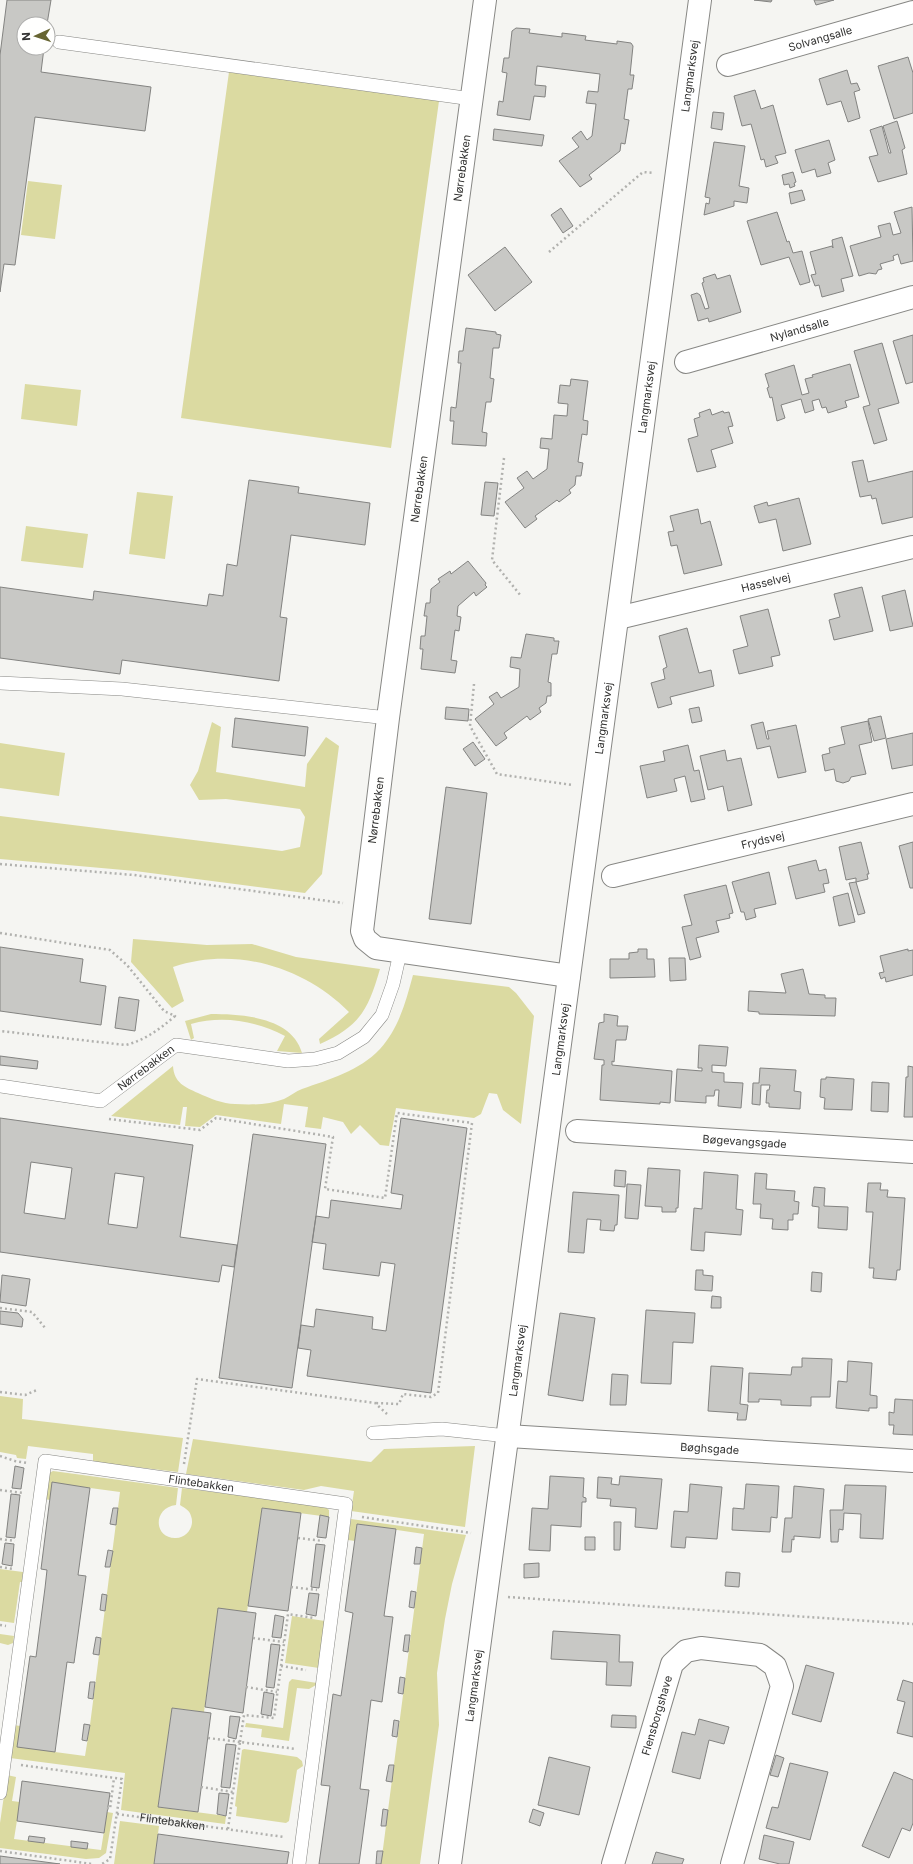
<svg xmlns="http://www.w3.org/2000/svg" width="913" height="1864" font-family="Inter,sans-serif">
	<rect width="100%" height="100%" fill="#f5f5f2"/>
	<path fill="#dbdaa1" d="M229,72L439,101L391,448L181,418Z
		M28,181L62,185L55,239L21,235Z
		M25,384L81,390L77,426L21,419Z
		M137,492L173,496L165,559L129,554Z
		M26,526L88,534L83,568L21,561Z
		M212,722L221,727L216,772L305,787L307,764L326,737L339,746L322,874L305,893L135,871L0,859V816L282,851L300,847L305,817L300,809L226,799L199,800L190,785L198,771Z
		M0,743L65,753L59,796L0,788Z
		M133,939L207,945L252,944L296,957L380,969C368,1010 360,1026 320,1044L319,1039L349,1012C304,967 236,946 173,967L184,1001L172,1008L131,962Z
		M413,975L509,987L516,993L534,1016L521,1124L503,1110L497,1094L489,1093L481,1114L474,1118L396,1108L389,1146L380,1145L360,1125L351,1134L343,1122L323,1117L321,1129L305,1127L308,1107L284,1104L281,1124L216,1115L200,1127L185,1126L187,1107H183L180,1125L111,1116L173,1066C174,1083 185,1087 198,1093C209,1098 223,1104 235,1104C250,1105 269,1105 284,1099C290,1096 296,1091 302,1089C330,1079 359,1071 380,1049C399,1028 406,1001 413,975Z
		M211,1014C242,1014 292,1017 302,1053L277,1051L285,1036C256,1021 223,1015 191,1024L194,1038L191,1040L185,1021Z
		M0,1396L23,1399L22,1419L183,1438L178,1472L93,1462V1454L28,1446L26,1459L17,1458L16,1455L0,1452Z
		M193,1439L371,1462L384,1449L475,1446L465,1527L351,1511L354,1491L321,1486L304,1490L186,1474Z
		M53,1471L178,1488L176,1505C152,1508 154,1539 176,1538C187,1538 195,1526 191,1516C190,1511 185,1508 180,1505L182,1488L324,1506L329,1510V1517L262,1508L247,1612L218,1609L204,1712L172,1708L158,1807L226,1816L225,1824L121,1810L125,1773L10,1758L14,1725L20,1726L55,1752L85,1756L90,1725L120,1492L53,1483L50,1500L44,1499L47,1474Z
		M351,1519L466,1535L452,1584L445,1619L437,1673L439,1725L420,1864H381L424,1534L357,1524L355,1541L348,1540Z
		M0,1569L23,1572L22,1582H20L14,1623L0,1621Z
		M292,1616L325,1621L319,1668L285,1663Z
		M0,1634L14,1636L13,1643L8,1645L0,1643Z
		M292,1679L317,1683L316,1685L309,1689L297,1688L289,1741L261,1737L262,1729L245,1727L246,1723L283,1728L289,1682Z
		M244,1749L297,1757L302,1761L303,1766L297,1770L289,1821L286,1823L236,1816L237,1807L235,1806L242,1750Z
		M7,1775L16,1777L12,1801L20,1802L14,1839L101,1850L107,1812L113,1813L106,1853L99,1858L86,1859L0,1848V1823Z
		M120,1821L159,1826L154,1864H114Z"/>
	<path fill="#c8c8c5" stroke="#838381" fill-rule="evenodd" d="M7,0H51L47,24H24V48H44L41,72L151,87L145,131L35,117L15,265L4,264L0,292V55Z
		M754,0H772L771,2Z
		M814,0H834L816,5Z
		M516,28L530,29L529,33L562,37V33L586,36L585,40L617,44V41L631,43L633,46L630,75H634L632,89H628L624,119L629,120L625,144L621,143L620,151L589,175L592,179L580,187L559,161L579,147L572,138L581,131L587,140L592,136L596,104L586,103L588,91L598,92L600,74L537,66L535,85L546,86L545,97L534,96L530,120L497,115L499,101L503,102L507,73L502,72L504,58H509L512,31Z
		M908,57L913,73V113L894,119L878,66Z
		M847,70L851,84L857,83L860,90L854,92L860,118L848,122L841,101L827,105L819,79Z
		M755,90L761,109L773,105L786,153L775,156L778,163L766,167L764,159L761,160L751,124L742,126L734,96Z
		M713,112L724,113L722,130L711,128Z
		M897,121L905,148L902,150L907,174L878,182L869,157L878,155L870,130L882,126L889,153H891L883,126Z
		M494,129L544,135L542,146L493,140Z
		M829,140L835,160L828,163L831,173L817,177L815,169L802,173L795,150Z
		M714,142L745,146L739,186L749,188L747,203L734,201V206L704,215L706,203L709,204L710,198L705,197Z
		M793,172L796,182L794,183L795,186L790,188L789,184L784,185L782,175Z
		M802,190L805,200L791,204L789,193Z
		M912,207L913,261L901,264L898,254L893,256L894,260L880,264L882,269L878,270L876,274L869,273L859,276L850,246L881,237L878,226L890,223L893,235L901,233L894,212Z
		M561,208L573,226L563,233L551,215Z
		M777,212L787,242L789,241L793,253L802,251L810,282L800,285L789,257L761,265L747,221Z
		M842,237L853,276L841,279L844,291L822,297L819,285L815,286L811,275L816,274L810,252L832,246L833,248L832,240Z
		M505,247L532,282L495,311L468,275Z
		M715,274L717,279L730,275L741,312L709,322L708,318L698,321L691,295L697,293L700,295L705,309L709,308L702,283L704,282L703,278Z
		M466,328L496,332V334L501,335L499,348H493L490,378L494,379L491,402H486L482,432L487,433L486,446L452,444L454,421H450L451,407L456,408L461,363H458L459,351H463Z
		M913,335V382L906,384L893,341Z
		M882,343L899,403L878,409L887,440L874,444L863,407L870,405L854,351Z
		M850,364L859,397L845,401L847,407L828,413L826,407L822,408L819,399L812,401L814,410L805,413L801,399L781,405L785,418L777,421L772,397L770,398L767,388L769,387L765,374L794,365L802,395L809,393L805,379L813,377L812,375Z
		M571,379L588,381L583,420L588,421L587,435L582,434L578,462L583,463L581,476H576L575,485L569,490L571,493L559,502L557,500L535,516L537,519L525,528L505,502L524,488L517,478L527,471L533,479L547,469L549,449L540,448L541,438L552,439L554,415L567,416L568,404L558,403L560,385L570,386Z
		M710,409L712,415L723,411L724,413L729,412L733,426L728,427L733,443L711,450L716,467L697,472L688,439L698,436L694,419L700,417L699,413Z
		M863,460L868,482L913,471V517L882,524L876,498L872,499L871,495L860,497L852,462Z
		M249,480L299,487L298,493L370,503L365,545L291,535L280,617L287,618L279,681L122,660L120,674L0,658V587L93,600L94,591L207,606L209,594L223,596L227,564L237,566Z
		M485,482L498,483L494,516L481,515Z
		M799,498L811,544L783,551L776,519L759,523L754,506L767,502L768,506Z
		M698,509L701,524L710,521L722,565L684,574L677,545L671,546L668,532L674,531L670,516Z
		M468,561L486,583L485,585L487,587L476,596L474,592L458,606L457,616L461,617L459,631L455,630L451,660L457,661L455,673L421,669L423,649H420L421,636H425L427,616H424L426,603H430L431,589L440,582L438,579L450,571L451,574Z
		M862,587L873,631L834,640L829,620L840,617L834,594Z
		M905,590L913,626L890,631L882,596Z
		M768,609L780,655L771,657L773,666L739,674L733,650L748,646L740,616Z
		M687,628L699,673L711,670L714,686L670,697L672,704L658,708L651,683L665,679L663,669L667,667L659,636Z
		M526,634L554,638V641H559L557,654H552L548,682L551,683V696H547L546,703L539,708L541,712L530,720L527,716L504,733L507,738L496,746L475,719L494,704L489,697L497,692L501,698L519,687L520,669L510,667L511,657L521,658Z
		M446,707L469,709L468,721L445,719Z
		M699,707L702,721L692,723L689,709Z
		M881,716L886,738L874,741L868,719Z
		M235,718L308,727L305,756L232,747Z
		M868,721L872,742L859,745L866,774L851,777L849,781L843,783L836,781L834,769L825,771L822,755L830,753L829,748L845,744L841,727Z
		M763,722L767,739H769L767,731L796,725L806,772L778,778L770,746L757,749L751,725Z
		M913,733V765L892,769L886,739Z
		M473,742L485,759L475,766L463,749Z
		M688,745L694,771L699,770L705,799L691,802L685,776L674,779L677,791L647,798L640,766L665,761L663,751Z
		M725,750L727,761L741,758L752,805L728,811L723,786L708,790L700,756Z
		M446,787L487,793L471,924L429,919Z
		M861,842L869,874H867L868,879L856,882V878L846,880L839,847Z
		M913,842V888H910L899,846Z
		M816,860L819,871L826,869L829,883L823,884L825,892L796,899L788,867Z
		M769,872L776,904L754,909L756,917L746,920L744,912H741L732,882Z
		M856,882L865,913L858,915L849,883Z
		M726,885L733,913L729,914L730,918L716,921L719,932L696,938L701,957L690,960L682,927L692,925L684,895Z
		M848,893L855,922L839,926L833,897Z
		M0,947L83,959L80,982L106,986L101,1025L0,1011Z
		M638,949H647V959H654L655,977L610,978V959H629V953L638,952Z
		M908,949V951L913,950V975L886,982L885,977L881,979L879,973L884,972L880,956Z
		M669,958H685L686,980L670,981Z
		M803,969L809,994L825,995V998H836L835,1016L759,1014V1012L748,1011L749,991L786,993L781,974Z
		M119,997L139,1000L135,1031L115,1028Z
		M604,1014L618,1016L617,1026H628L626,1040H616L614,1062L612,1061V1065L672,1071L670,1103L660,1102V1104L600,1100L602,1065H604V1060L594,1059L599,1023L604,1022Z
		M699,1045L728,1047L726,1066L712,1065V1072L724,1073V1082L743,1083L741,1108L718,1106L719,1090H715L714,1096H706V1103L675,1101L677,1069L702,1071V1068H698Z
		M0,1056L38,1061L37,1069L0,1065Z
		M908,1066L913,1067V1117H904L906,1077H908Z
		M760,1068L796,1070L794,1091L801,1092L800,1109L769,1107V1103H766L767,1090H769L770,1085H761L760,1105L752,1104L753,1083H759Z
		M826,1077L854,1079L852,1110L824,1109L825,1098L820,1097L821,1079H826Z
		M872,1082L889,1083L888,1112L871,1111Z
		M0,1118L193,1145L180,1237L237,1245L234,1267L222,1265L219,1282L0,1252ZM31,1162L72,1168L65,1219L24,1213ZM115,1173L144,1177L137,1228L108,1224Z
		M401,1118L467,1128L431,1393L307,1376L311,1350L298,1348L301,1325L314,1327L316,1309L373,1317L372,1329L386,1331L395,1264L381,1262L379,1276L323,1269L326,1244L312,1242L316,1216L329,1218L331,1200L401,1209L403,1195L391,1193Z
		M253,1134L326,1144L292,1388L219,1378Z
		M648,1168L680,1170L678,1208H676V1212H662V1207L645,1206Z
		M615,1170L626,1171L625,1187L614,1186Z
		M704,1172L738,1175L736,1209L743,1210L741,1235L705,1232L704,1251L691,1250L694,1208L702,1209Z
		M755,1173L767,1174L766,1189L795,1191L794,1201L799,1202L798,1214H793V1220H788V1230L772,1229L773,1219L760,1218L761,1204H753Z
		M868,1183H881L880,1190H888L887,1197L905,1198L900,1270H897L896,1280L873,1278L874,1268H869L873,1212H866Z
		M627,1184L641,1185L638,1219L625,1218Z
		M814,1187L825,1188L824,1206L848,1207L847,1230L818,1228L819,1207L812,1206Z
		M573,1192L619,1195L617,1225H615L614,1231L600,1230L601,1220L587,1219L584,1253L568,1252Z
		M696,1270H703V1275L713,1276L712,1291L695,1290Z
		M812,1272L822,1273L821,1292L811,1291Z
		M2,1275L30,1279L26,1306L0,1302Z
		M712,1296L721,1297V1308H711Z
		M646,1310L695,1313L693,1343L673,1342L671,1384L641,1383Z
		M0,1311L18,1313L23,1319L22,1327L0,1324Z
		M560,1313L595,1318L583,1401L548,1395Z
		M802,1358L832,1359L830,1397H811V1406L781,1405V1400L759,1399V1402H748L749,1373L791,1375L792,1367H802Z
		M848,1361L872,1363L870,1395L877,1396V1408H869V1411L836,1408L838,1381L847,1382Z
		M711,1366L743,1368L740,1404L748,1405L746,1420H737L738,1413L708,1411Z
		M612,1374L628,1375L626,1405H610Z
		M895,1399L913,1400V1435L893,1434L894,1425H889V1412L894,1413Z
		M15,1466L24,1468L21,1489L12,1488Z
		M550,1476L584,1478L583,1497L586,1498V1502H582L581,1527L551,1525L550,1551L529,1550L532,1508L548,1509Z
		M620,1476L662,1479L657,1529L635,1527L636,1508L610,1506L611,1499L597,1498L598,1477L612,1478L611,1484L619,1485Z
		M52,1482L90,1488L78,1575L86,1576L74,1663L67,1662L55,1752L17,1747L30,1656L36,1657L45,1588L47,1570L41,1569Z
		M690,1484L722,1487L717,1539L686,1537L685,1548L671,1547L674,1511L688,1512Z
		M746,1484L779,1486L777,1518L771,1517L770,1532L732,1530L733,1508L744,1509Z
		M845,1485L886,1486L883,1539L860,1538L861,1514L844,1513L843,1530L839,1529L838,1542H831L830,1510H843Z
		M794,1486L824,1489L820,1538L794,1536V1540L792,1539L791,1552H782L785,1518H792Z
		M11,1494L20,1495L15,1538L6,1537Z
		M113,1508H118L116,1525L110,1524Z
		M262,1508L301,1513L288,1611L248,1606Z
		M320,1515L329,1517L326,1538L317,1537Z
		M614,1522H621L620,1550H614Z
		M357,1524L396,1529L384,1616L393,1617L382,1702L371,1700L360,1789L369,1790L359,1864H319L330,1786L321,1785L333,1694L341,1696L353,1613L345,1611Z
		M585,1537H595V1550H585Z
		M5,1543L14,1544L12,1566L2,1564Z
		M316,1544L325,1545L319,1588L311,1587Z
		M416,1547L422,1548L420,1564H414Z
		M108,1550L113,1551L110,1567H105Z
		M539,1563V1577L524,1578V1564Z
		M726,1572L740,1573L739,1587L725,1586Z
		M411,1591L416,1592L414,1608L409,1607Z
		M309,1593L319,1594L316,1616L306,1614Z
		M102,1594L107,1595L105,1611L100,1610Z
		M218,1608L256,1613L243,1713L205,1707Z
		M275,1615L284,1617L281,1638L272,1637Z
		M553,1631L620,1635L619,1662H633L631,1686L606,1685L607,1662L551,1659Z
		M405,1635H410L408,1652L403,1651Z
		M96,1637L101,1638L99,1655L93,1654Z
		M271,1644L280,1645L274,1688L266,1687Z
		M806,1665L834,1673L821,1722L792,1714Z
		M400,1677L405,1678L403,1694L398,1693Z
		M903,1680L913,1683V1737L897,1733L905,1702L897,1700Z
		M90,1682H95L93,1699L88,1698Z
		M264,1692L274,1694L271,1716L261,1714Z
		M172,1708L211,1713L198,1812L158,1807Z
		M612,1715L636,1716V1728L611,1727Z
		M230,1716L240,1717L236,1739L228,1737Z
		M699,1719L729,1727L724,1744L709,1740L700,1779L672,1772L682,1732L695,1735Z
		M394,1720L399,1721L397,1737L392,1736Z
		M84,1724L90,1725L87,1741L82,1740Z
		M226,1744L236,1745L230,1788L221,1787Z
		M776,1755L784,1758L778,1777L770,1775Z
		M549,1757L590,1767L579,1815L538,1805Z
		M790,1763L828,1772L810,1840L766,1828L772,1807L778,1808Z
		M389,1765H394L392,1782L386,1781Z
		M894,1772L913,1780V1823L910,1831L902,1828L889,1858L862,1846Z
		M22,1781L110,1793L104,1833L17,1821Z
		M219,1793L229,1794L226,1816L217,1814Z
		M383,1809L388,1810L386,1826H381Z
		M533,1809L544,1813L540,1826L529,1822Z
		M158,1834L289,1852L287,1864H154Z
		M764,1835L794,1842L789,1864H780L759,1859Z
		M29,1836L45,1838L44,1843L28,1841Z
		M71,1841L88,1843L87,1849L71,1847Z
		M377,1851H383L381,1864H376Z
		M656,1852L684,1859L682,1864H652Z
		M0,1856L60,1864H0Z"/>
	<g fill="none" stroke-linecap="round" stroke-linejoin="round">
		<defs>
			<g id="service">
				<path d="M59,42L472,99"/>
				<path d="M0,683L122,689L388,718"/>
				<path id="s2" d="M0,1086L101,1101L176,1045L288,1061L315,1059L338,1053L364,1037L382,1015L393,984L400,953"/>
				<path d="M373,1433L442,1429L507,1436"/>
				<path id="s3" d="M0,1793L45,1461L346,1504L299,1864"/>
			</g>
			<g id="minor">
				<path d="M485,0L388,718L362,931L365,939L376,948L569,976"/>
				<path id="s4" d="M728,65L913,12"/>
				<path id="s5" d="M686,362L913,297"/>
				<path id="s6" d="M618,618L913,547"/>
				<path id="s7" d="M613,876L913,804"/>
				<path id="s8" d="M577,1131L913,1152"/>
				<path id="s9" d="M507,1436L913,1461"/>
				<path id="s10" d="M613,1864L672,1664L686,1651L701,1648L760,1655L775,1666L782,1686L732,1864"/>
			</g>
			<g id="secondary">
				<path id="s11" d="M450,1864L700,0"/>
			</g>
		</defs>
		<use href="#service" stroke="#878784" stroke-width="14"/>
		<use href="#minor" stroke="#878784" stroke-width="24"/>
		<use href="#secondary" stroke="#878784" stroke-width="24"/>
		<g stroke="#b1b1ae" stroke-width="2.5" stroke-dasharray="2 3" stroke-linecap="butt">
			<path d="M549,252L643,172L654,173"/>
			<path d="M504,458L492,560L521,596"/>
			<path d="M474,684L470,726L497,774L572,785"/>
			<path d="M0,864L134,875L343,903"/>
			<path d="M0,933L110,950L127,965L164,1011L175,1016C160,1029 145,1040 126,1045L0,1031"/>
			<path d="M109,1119L200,1130L216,1118L333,1137L325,1189L385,1198L397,1113L472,1123L438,1393L431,1397L403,1394L399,1404L375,1403"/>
			<path d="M0,1308L32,1312L46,1329"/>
			<path d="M0,1392L25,1395L37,1390"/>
			<path d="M0,1456L15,1461L27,1463"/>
			<path d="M184,1464L197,1379L375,1403L387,1414"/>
			<path d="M0,1490L23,1493"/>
			<path d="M362,1517L471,1533"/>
			<path d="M298,1538L323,1541"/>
			<path d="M0,1539L15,1541"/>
			<path d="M0,1567L13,1569"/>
			<path d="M291,1587L317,1590"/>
			<path d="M508,1597L913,1624"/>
			<path d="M0,1625L6,1626"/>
			<path d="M253,1638L284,1642"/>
			<path d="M281,1666L306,1670"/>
			<path d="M246,1687L277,1692"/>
			<path d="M208,1738L240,1742"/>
			<path d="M240,1742L244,1715L274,1718L288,1614L314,1618"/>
			<path d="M21,1765L122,1779L110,1859L102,1864"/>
			<path d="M201,1787L233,1792"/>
			<path d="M107,1808L110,1809L114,1778"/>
			<path id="s1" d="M117,1814L284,1837"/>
			<path d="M228,1829L240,1742L296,1749"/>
			<path d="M0,1851L92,1864"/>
		</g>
		<use href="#service" stroke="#fff" stroke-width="13"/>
		<use href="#minor" stroke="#fff" stroke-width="22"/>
		<use href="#secondary" stroke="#fff" stroke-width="22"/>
	</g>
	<g text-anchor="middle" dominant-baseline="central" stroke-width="3.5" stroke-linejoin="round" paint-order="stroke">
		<g font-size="11" fill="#313130" stroke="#fffffe">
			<text stroke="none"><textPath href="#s4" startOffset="96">Solvangsalle</textPath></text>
			<text stroke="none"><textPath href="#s11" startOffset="1804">Langmarksvej</textPath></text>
			<text transform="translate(462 168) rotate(-82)">Nørrebakken</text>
			<text stroke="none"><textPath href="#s5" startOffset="118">Nylandsalle</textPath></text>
			<text stroke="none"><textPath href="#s11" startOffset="1480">Langmarksvej</textPath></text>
			<text transform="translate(419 489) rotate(-82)">Nørrebakken</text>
			<text stroke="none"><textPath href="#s6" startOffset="152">Hasselvej</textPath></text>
			<text stroke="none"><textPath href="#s11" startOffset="1156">Langmarksvej</textPath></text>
			<text transform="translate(376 810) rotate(-83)">Nørrebakken</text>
			<text stroke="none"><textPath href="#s7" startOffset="154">Frydsvej</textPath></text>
			<text stroke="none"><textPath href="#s11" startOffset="832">Langmarksvej</textPath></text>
			<text stroke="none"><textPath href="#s2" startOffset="158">Nørrebakken</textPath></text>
			<text stroke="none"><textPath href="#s8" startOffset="168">Bøgevangsgade</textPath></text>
			<text stroke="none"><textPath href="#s11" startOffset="508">Langmarksvej</textPath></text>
			<text stroke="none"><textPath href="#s9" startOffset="203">Bøghsgade</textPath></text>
			<text stroke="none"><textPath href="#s3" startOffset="493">Flintebakken</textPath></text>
			<text stroke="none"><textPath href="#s11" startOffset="180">Langmarksvej</textPath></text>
			<text stroke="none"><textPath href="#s10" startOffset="155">Flensborgshave</textPath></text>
			<text stroke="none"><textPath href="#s1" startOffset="56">Flintebakken</textPath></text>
		</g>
	</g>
	<g transform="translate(36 36) rotate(267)"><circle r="19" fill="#fffffe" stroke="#adadac"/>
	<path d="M0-3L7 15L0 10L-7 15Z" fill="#676532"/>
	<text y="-6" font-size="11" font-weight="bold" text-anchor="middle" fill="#313130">N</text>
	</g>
</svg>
